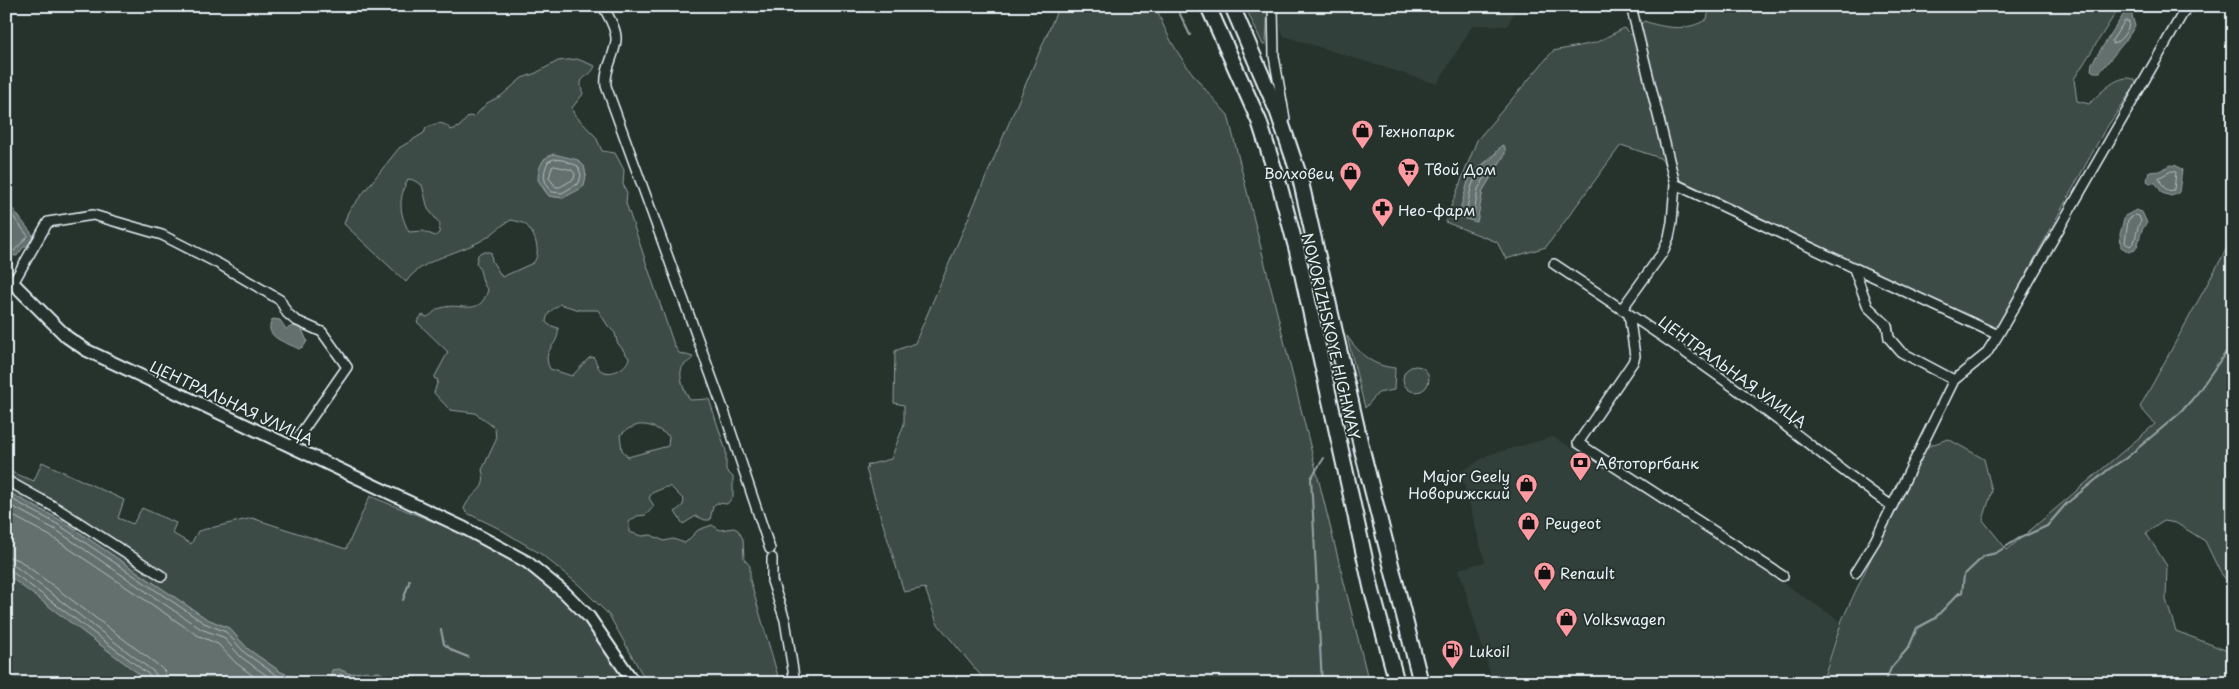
<svg xmlns="http://www.w3.org/2000/svg" width="2239" height="689" font-family="'Playpen Sans',sans-serif">
	<rect width="100%" height="100%" fill="#26332d"/>
	<filter id="ink" filterUnits="userSpaceOnUse"><feTurbulence type="fractalNoise" baseFrequency=".02" numOctaves="2"/><feDisplacementMap in="SourceGraphic" scale="10" xChannelSelector="R" yChannelSelector="G"/><feConvolveMatrix kernelMatrix="1 2 1 2 8 2 1 2 1" color-interpolation-filters="sRGB"/></filter>
	<g filter="url(#ink)">
		<path fill="#333f3a" d="M1281,6H1518L1507,26L1473,25L1437,84L1284,36L1280,27Z
			M1553,437L1659,500L1840,621L1821,683H1493L1459,569L1485,562L1461,472L1488,455Z"/>
		<path fill="#3e4b47" stroke="#939ea0" fill-rule="evenodd" d="M1059,6H1156C1170,50 1198,82 1228,115L1369,683H987L937,623L925,588L904,592L866,469L868,468L867,465L891,459L904,424V405L894,403L895,351L915,343Z
			M1245,6H1268L1266,44L1263,45Z
			M1710,6H2120L2074,79L2077,101L2089,104C2099,94 2120,71 2135,80L2136,84L2103,133L1999,324L1993,327L1676,178L1660,158L1621,145L1546,247L1506,259L1497,242L1445,222L1477,140L1553,51L1595,43L1624,28L1631,35L1644,21C1664,28 1687,32 1707,19ZM1502,145L1505,154L1483,190L1481,200L1458,217C1464,201 1467,180 1480,167C1488,159 1494,156 1502,145Z
			M577,59L595,66C589,81 576,73 583,94L572,108L574,114L596,137L602,151L615,153L624,170L623,184L627,193L626,203L674,345L679,353L693,357C690,362 687,362 684,365C676,373 685,393 690,400L709,399L726,451V470L733,477V497L727,504L717,503L713,506L710,520H705L696,516L683,524L675,512L683,505L684,500L671,487H666L652,493L649,498L654,506L646,515L637,516L629,522V532L642,536L651,535L664,541L673,539L685,543L698,530L712,525L720,530L734,528L738,530L743,539L744,559L750,566V580L780,683H647L609,615L579,585L541,554L498,528L467,513L464,509C470,491 489,492 482,470L496,440L495,428L475,413L450,410L434,393L438,380L434,378L448,352L417,322L422,315L427,317C432,315 436,309 441,308C461,301 479,319 488,290C480,282 483,271 476,263L478,255L481,252H491L492,261L502,277L533,263C542,254 535,233 526,225C522,222 516,221 511,220C501,225 494,233 486,238C462,253 422,258 406,282L344,224L348,212L399,148L424,133L426,128C436,123 443,120 451,130L459,127L469,116L474,117L487,103L501,96L522,78L536,73L558,61ZM545,158L584,166L586,176L584,186L563,198L549,196C538,184 535,172 545,158ZM408,179L413,180L422,185L428,209L440,224L439,233L435,236L423,231L409,232C399,212 398,200 408,179ZM560,304L579,310H598L608,326L615,333L617,342L629,358C627,368 612,376 602,371C597,369 597,361 593,357L589,358L572,376L550,369C540,348 560,347 558,328L549,325L546,322C547,311 553,310 560,304ZM638,425C652,424 657,429 669,436L668,446L628,457L622,450L620,435L628,429Z
			M2233,237V589L2220,572L2205,541L2176,523L2164,521L2146,533L2167,566L2166,600L2176,631L2233,653V683H1822L1842,620L1923,448L1948,439L1984,459L1992,491L1983,520L2007,550L2155,424L2140,407Z
			M1347,336C1360,354 1372,366 1395,368L1394,390L1378,393L1365,408Z
			M1403 379a13 13 0 1 1 26 0a13 13 0 1 1-26 0Z
			M42,462L124,500L118,518L133,524L142,508L176,523L172,533L191,544L198,531L252,518L346,549L370,496C425,519 486,539 535,574C574,603 603,642 629,683H426L412,676L396,683H386L367,671L330,677L335,683L300,680L281,672L248,649L229,628L207,619L62,521L6,491V470L34,481Z
			M6,574L150,682L151,683H6Z"/>
		<path fill="#636f6d" stroke="#98a3a5" d="M2129,6H2143L2131,12L2135,26L2126,40L2100,72H2094L2091,70L2092,63Z
			M1502,145L1505,147V154L1483,190L1477,222L1458,217L1469,178L1479,168L1492,158Z
			M554,154L578,160L584,166L586,176L584,186L580,189L563,198L549,196L538,180C538,168 542,157 554,154Z
			M2171,165L2177,166L2182,170L2179,192L2177,194L2171,196L2162,193L2156,183H2150L2147,181L2149,172L2159,171Z
			M6,200L33,235L31,243L23,248L17,256L6,255Z
			M2136,210L2142,212L2147,223C2139,230 2141,241 2135,250L2129,252L2121,247L2120,234L2125,216Z
			M273,319L280,320L286,329L293,326L301,327L307,341L304,346L299,349C286,342 261,337 273,319Z
			M6,491L62,521L207,619L229,628L248,649L281,672L300,680L314,683H151L6,574Z
			M339,669L350,674L379,672L386,676L383,681L386,683H335L330,677L332,670Z"/>
		<g fill="none" stroke-linecap="round" stroke-linejoin="round">
			<path stroke="#b3bdc0" stroke-width="1" d="M2125,21H2129C2130,29 2121,41 2113,44L2112,41Z
				M554,159L563,160L578,166L581,175L579,183L562,193L552,192C543,181 542,175 548,162Z
				M555,166L572,170L575,174L574,179L560,187H556L549,178L552,167Z
				M1486,170L1487,174L1478,189L1474,215H1467L1466,212C1470,199 1469,175 1486,170Z
				M2172,171L2176,172L2174,190C2165,193 2162,184 2159,178Z
				M6,207L28,236L14,251H6
				M2135,215L2139,216L2141,221C2135,229 2138,241 2130,246L2125,243L2128,220Z
				M6,496L59,525L204,623L226,632L245,653L279,677L293,683
				M6,503L56,530L201,629L223,637L241,657L277,683
				M6,512L52,537L197,635L218,644L236,663L263,683
				M6,556L19,560L159,666L165,672L167,683
				M6,564L15,566L154,672L158,677L159,683
				M6,570L11,571L151,676L153,683
				M339,683L338,676L340,674L350,679L377,677L379,683"/>
			<path stroke="#98a3a5" stroke-width="2" d="M1176,6L1190,35
				M409,581L410,580
				M403,600L409,583
				M441,630L444,644L453,651L468,657
				M1322,683L1311,478L1324,458
				M1885,683L1891,668L1909,647L1917,628L1934,619L1959,593H1962L1964,575L1984,556L1996,553L2018,539L2047,526L2066,504L2109,469L2126,458L2180,413L2196,395L2233,342"/>
			<defs>
				<path id="minor" d="M603,6C608,16 617,29 616,40C615,56 604,69 606,86L725,414L770,549
					M1273,6L1274,56L1285,119
					M1675,184L1998,335L1986,354L1954,380L1875,541L1855,573
					M1554,264C1626,312 1699,360 1767,412C1809,443 1849,477 1892,506
					M1854,269L1868,307L1887,325L1889,338L1901,352L1954,380
					M13,283L48,222L93,215L162,235L219,264L280,300L287,313L295,320L322,332L347,367L292,446
					M1622,309L1663,252L1669,237L1672,222L1675,184L1631,6
					M1629,314L1635,356L1633,362L1578,443L1783,576
					M1998,335L2187,6
					M6,480L58,509L162,576
					M772,558V581L785,620L795,683"/>
				<path id="major" d="M6,276L67,337L86,350L464,528L527,562L565,593L589,617L634,683"/>
				<path id="highway" d="M1208,6L1259,121L1280,187L1297,251L1372,591L1397,683
					M1232,6L1278,113L1300,178L1362,450L1421,683"/>
			</defs>
			<use href="#minor" stroke="#e8f1f8" stroke-width="12"/>
			<use href="#major" stroke="#e8f1f8" stroke-width="15"/>
			<use href="#highway" stroke="#e8f1f8" stroke-width="18"/>
			<use href="#minor" stroke="#26332d" stroke-width="9"/>
			<use href="#major" stroke="#26332d" stroke-width="11"/>
			<use href="#highway" stroke="#26332d" stroke-width="14"/>
		</g>
	</g>
	<defs>
		<symbol id="shop-pin" viewBox="-11 -11 22 30"><path d="M0 17L-7.5 6A9.5 9.5 0 1 1 7.5 6Z" fill="#ff9aa2" stroke="#26332d"/><path d="M-5-2.5h2.3a2.7 3.5 0 0 1 5.4 0H5L5.5 6h-11ZM-1.5-2.5h3a1.5 2.3 0 0 0-3 0Z" fill="#111"/></symbol>
		<symbol id="supermarket-pin" viewBox="-11 -11 22 30"><path d="M0 17L-7.5 6A9.5 9.5 0 1 1 7.5 6Z" fill="#ff9aa2" stroke="#26332d"/><path d="M-6-5.5h2.5l.6 2H6L4.5 2H-2.5L-4.4-4H-6ZM-1.5 3.2a1.3 1.3 0 1 0 .1 0ZM3 3.2a1.3 1.3 0 1 0 .1 0Z" fill="#111"/></symbol>
		<symbol id="pharmacy-pin" viewBox="-11 -11 22 30"><path d="M0 17L-7.5 6A9.5 9.5 0 1 1 7.5 6Z" fill="#ff9aa2" stroke="#26332d"/><path d="M-2-6h4v4h4v4h-4v4h-4v-4h-4v-4h4Z" fill="#111"/></symbol>
		<symbol id="bank-pin" viewBox="-11 -11 22 30"><path d="M0 17L-7.5 6A9.5 9.5 0 1 1 7.5 6Z" fill="#ff9aa2" stroke="#26332d"/><path d="M-6-4H6V4H-6ZM0-2.3a2.3 2.3 0 1 0 0 4.6a2.3 2.3 0 1 0 0-4.6Z" fill="#111"/></symbol>
		<symbol id="fuel-pin" viewBox="-11 -11 22 30"><path d="M0 17L-7.5 6A9.5 9.5 0 1 1 7.5 6Z" fill="#ff9aa2" stroke="#26332d"/><path d="M-5.5-6h7V0h2V4h1.3V-2.5L3-4.5l.8-.8L6-3V5H2.5V1h-1V6h-7ZM-4.2-4.7v3.2H.2V-4.7Z" fill="#111"/></symbol>
	</defs>
	<g fill-rule="evenodd">
		<use href="#shop-pin" x="1350" y="118" width="25" height="34"/>
		<use href="#supermarket-pin" x="1396" y="156" width="25" height="34"/>
		<use href="#shop-pin" x="1338" y="160" width="25" height="34"/>
		<use href="#pharmacy-pin" x="1370" y="196" width="25" height="34"/>
		<use href="#bank-pin" x="1568" y="450" width="25" height="34"/>
		<use href="#shop-pin" x="1514" y="472" width="25" height="34"/>
		<use href="#shop-pin" x="1516" y="510" width="25" height="34"/>
		<use href="#shop-pin" x="1532" y="560" width="25" height="34"/>
		<use href="#shop-pin" x="1554" y="606" width="25" height="34"/>
		<use href="#fuel-pin" x="1440" y="638" width="25" height="34"/>
	</g>
	<g text-anchor="middle" dominant-baseline="central" stroke-width="4" stroke-linejoin="round" paint-order="stroke">
		<g font-size="15" fill="#e8f1f8" stroke="#26332d" text-anchor="start">
			<text x="1378" y="130">Технопарк</text>
			<text x="1424" y="168">Твой Дом</text>
			<text x="1334" y="172" text-anchor="end">Волховец</text>
			<text x="1398" y="209">Нео-фарм</text>
			<text x="1596" y="462">Автоторгбанк</text>
			<text x="1510" y="475" text-anchor="end">Major Geely<tspan x="1510" dy="17">Новорижский</tspan></text>
			<text x="1545" y="522">Peugeot</text>
			<text x="1560" y="572">Renault</text>
			<text x="1583" y="618">Volkswagen</text>
			<text x="1469" y="650">Lukoil</text>
		</g>
		<g font-size="15" fill="#e8f1f8" stroke="#26332d">
			<text transform="translate(1332 336) rotate(77)">NOVORIZHSKOYE HIGHWAY</text>
			<text transform="translate(1733 371) rotate(36)">ЦЕНТРАЛЬНАЯ УЛИЦА</text>
			<text transform="translate(232 402) rotate(25)">ЦЕНТРАЛЬНАЯ УЛИЦА</text>
		</g>
	</g>
	<rect width="2239" height="689" fill="none" stroke="#26332d" stroke-width="25"/>
	<rect x="12" y="12" width="2214" height="664" fill="none" stroke="#e8f1f8" stroke-width="2" filter="url(#ink)"/>
</svg>
